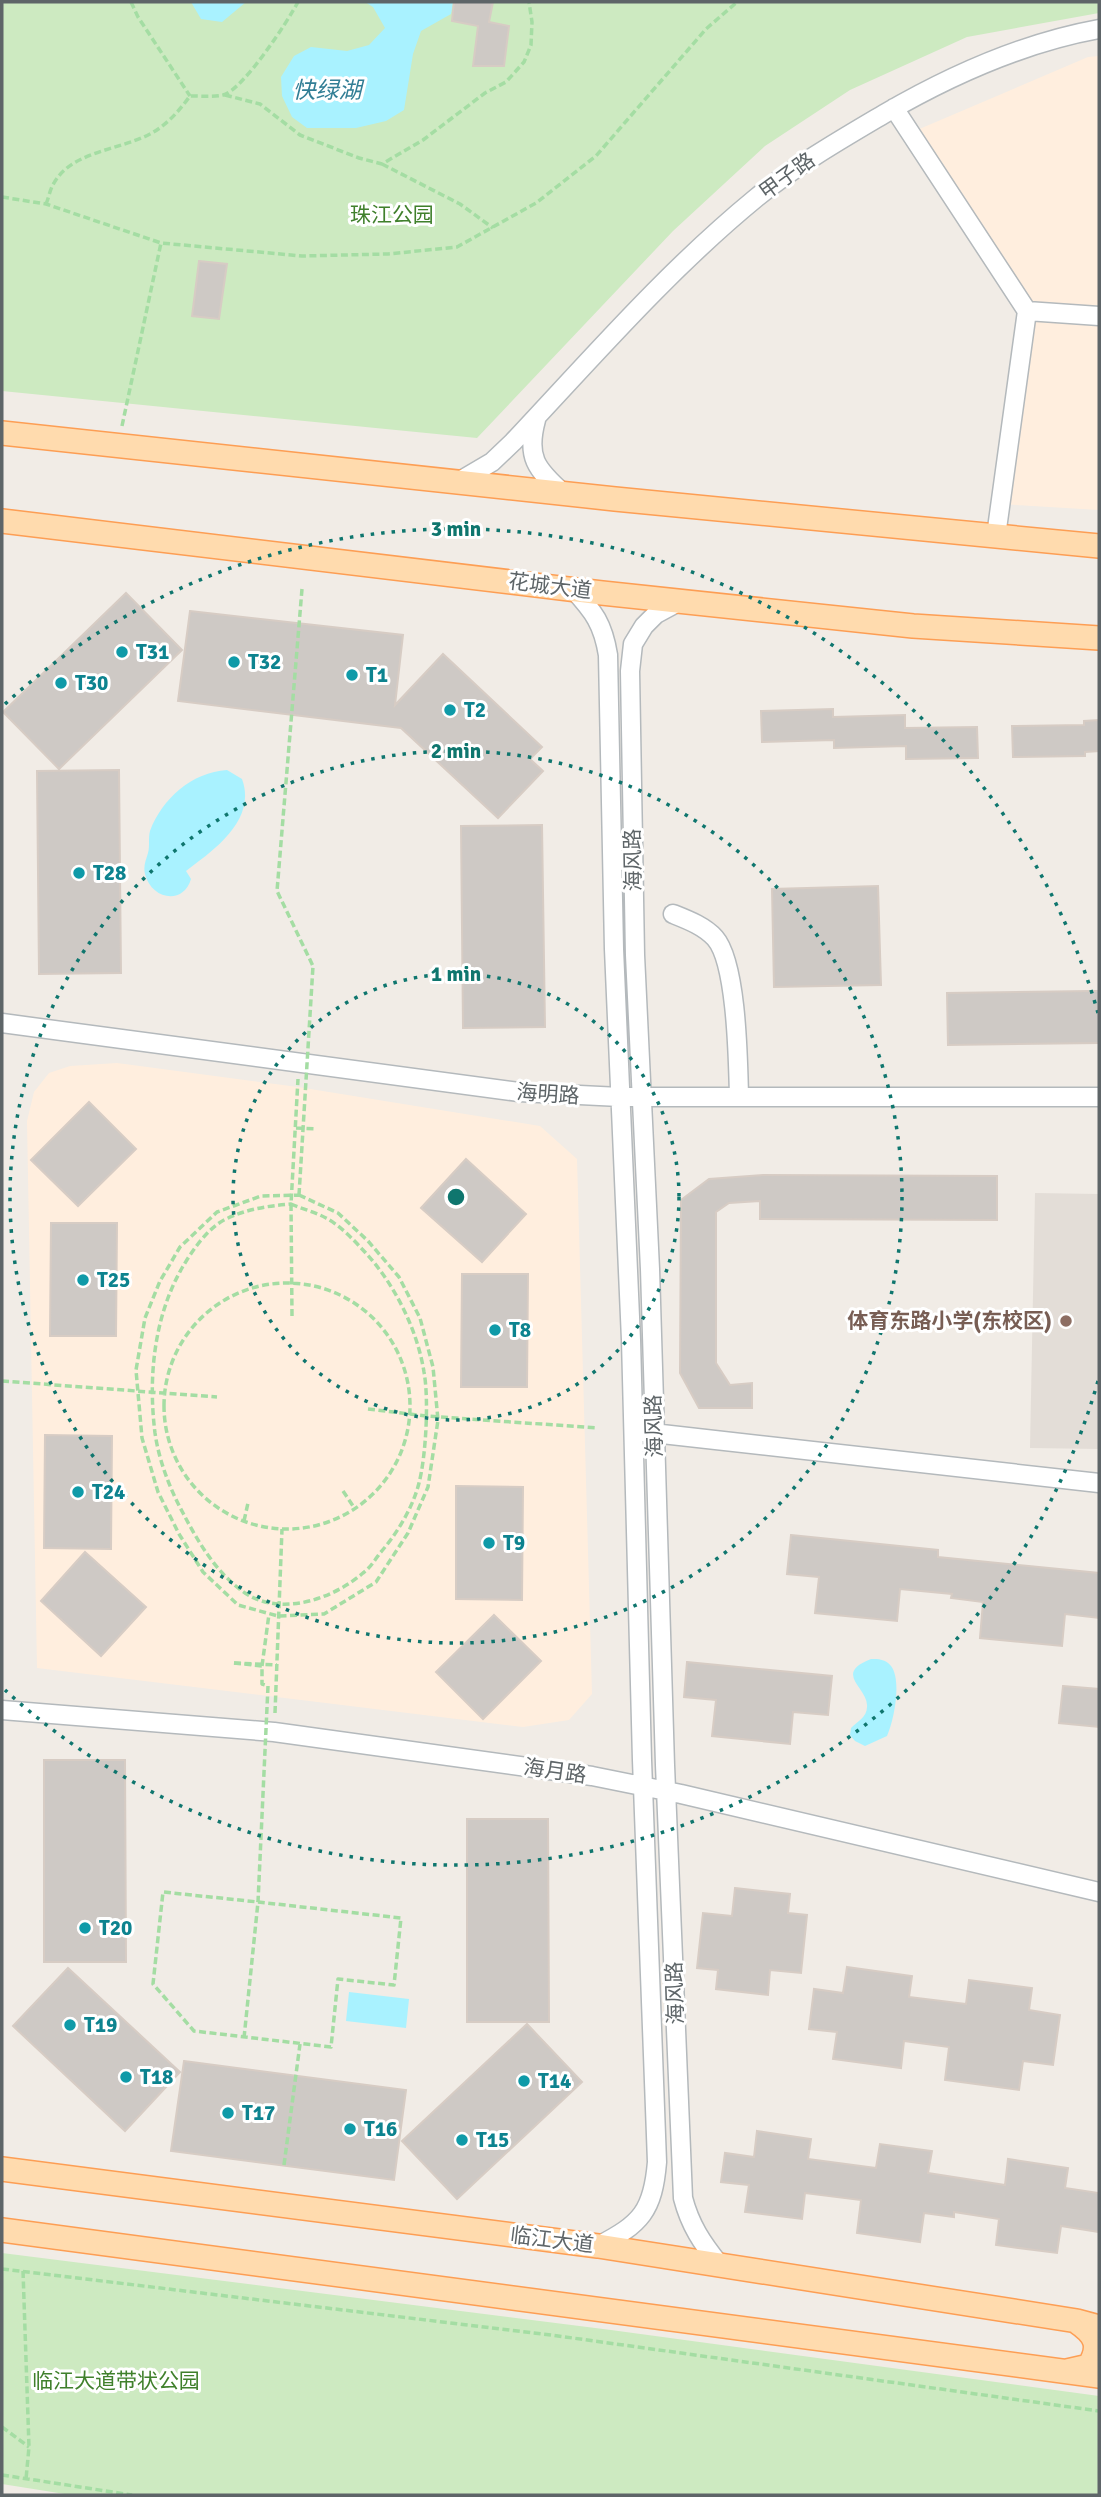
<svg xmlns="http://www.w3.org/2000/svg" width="1101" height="2497" font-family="Signika,'Noto Sans SC',sans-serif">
	<rect width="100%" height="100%" fill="#f1ece6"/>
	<path fill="#ffeede" d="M1099,56V510L1000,504L1027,311L910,133L1088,57Z
		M117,1063L298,1087L540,1126L577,1159L592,1694L569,1720L523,1727L37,1668L27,1121L34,1092L49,1073L70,1066Z"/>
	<path fill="#e3ddd7" d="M1035,1193L1099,1194V1449L1030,1448Z"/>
	<path fill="#cdeac1" d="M2,2H1099V13L967,37L850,90L765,146L673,231L477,438L2,391Z
		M2,2253L611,2330L1099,2396V2495H71L2,2484Z"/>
	<path fill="#a9f2ff" d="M191,2H246L222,22L201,19Z
		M365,2H453L451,14L421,31L413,54L404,110L386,121L356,128H307L292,117L282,96L281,77L294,56L311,47L347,51L369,45L385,28L373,7Z
		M227,770L242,779C257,820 214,850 186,871L191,879C183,906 151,899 145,874C143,866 146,860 148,853C150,846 148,838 150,831C162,799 192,772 227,770Z
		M871,1659C878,1659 886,1659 891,1666C902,1680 894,1721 887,1736L865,1746L855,1741L850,1735L851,1728C857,1722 867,1717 867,1707C869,1688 832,1674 871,1659Z
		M349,1992L409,1999L406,2028L346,2021Z"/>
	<path fill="#cec9c5" stroke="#d7ccc4" stroke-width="2" d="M454,2H493L489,22L509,26L504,66H473L478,26L452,21Z
		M199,261L227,264L219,319L192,316Z
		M126,593L182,650L59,769L3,712Z
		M190,611L403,635L395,705L443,654L542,747L530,759L543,771L498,818L401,728L178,701Z
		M833,709V717L905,715V728L977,727L978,758L906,759V746L834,748V740L762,742L761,711Z
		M1099,720V751L1085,752V756L1013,757L1012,726L1084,725V721Z
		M119,770L121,973L39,974L37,771Z
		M542,825L545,1027L463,1028L461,826Z
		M878,886L881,985L774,987L772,889Z
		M1091,991H1099V1043L948,1045L947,993Z
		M89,1102L136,1149L78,1206L31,1160Z
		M466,1159L526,1214L482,1262L421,1208Z
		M763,1175L997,1176V1220L760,1219V1201L729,1203L716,1212V1363L730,1385L752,1383V1408H699L680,1373L681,1200L709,1179Z
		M51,1223H117L116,1336H50Z
		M462,1274H528L527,1387H461Z
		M45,1435L112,1436L111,1549L44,1548Z
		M456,1486L523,1487L522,1600L456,1599Z
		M791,1535L938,1550V1557L1099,1573V1618L1065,1614L1062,1646L980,1638L983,1602L951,1598L952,1594L900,1589L897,1621L815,1613L819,1577L787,1574Z
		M85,1552L146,1607L101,1656L41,1601Z
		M494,1615L541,1661L483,1719L436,1672Z
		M687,1662L832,1676L828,1715L793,1712L790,1744L712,1736L716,1700L684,1697Z
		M1063,1686L1099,1689V1727L1059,1723Z
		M44,1760H125L126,1962H44Z
		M467,1819H548L549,2022H467Z
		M735,1888L790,1894L788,1913L807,1915L801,1973L770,1970L768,1995L716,1989L718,1970L697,1968L703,1913L732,1916Z
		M847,1967L912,1976L909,1997L966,2004L969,1980L1032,1988L1029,2010L1060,2015L1053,2065L1023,2061L1019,2090L945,2080L949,2047L904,2041L901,2068L833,2059L837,2032L809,2029L814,1989L843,1993Z
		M68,1968L180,2072L125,2131L13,2026Z
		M527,2024L582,2082L457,2199L402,2141Z
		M184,2061L406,2090L394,2180L171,2151Z
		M757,2131L811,2139L808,2159L876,2168L880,2144L932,2151L928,2173L1005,2185L1008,2159L1068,2168L1065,2188L1099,2193V2232L1061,2226L1057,2253L996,2245L999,2219L954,2212V2217L924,2213L920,2242L857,2233L861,2200L805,2193L802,2219L745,2212L749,2185L721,2182L725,2153L754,2157Z"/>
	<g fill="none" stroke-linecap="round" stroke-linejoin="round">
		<defs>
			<path id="minor" d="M894,108L1027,311L996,536
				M1027,311L1099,316
				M536,420C526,457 536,469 563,493
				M458,482L492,462L513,442C591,359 667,271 756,198C795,166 840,140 884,114C951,75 1022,43 1099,29
				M573,589C594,612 603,624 608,655L614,949L631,1340L642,1760L657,2162C653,2211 641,2224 598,2246
				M680,601L656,614L644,626L633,644L630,671L635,955L650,1269L665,1765L683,2198C690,2225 702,2243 719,2264
				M673,914C688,920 704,926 715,938C737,963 738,1061 739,1096
				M2,1023L519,1092L620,1097H1099
				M644,1432L1099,1483
				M2,1710L274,1732L592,1776L681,1794L1099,1892"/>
			<path id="major" d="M2,433L615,499L1099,546
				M2,521L602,593L913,626L1099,638
				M2,2169L598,2246L1077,2321L1099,2327
				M2,2230L1099,2376
				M1067,2371L1089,2366C1101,2346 1096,2335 1077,2322"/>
		</defs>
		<use href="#minor" stroke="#b4b9bc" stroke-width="21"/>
		<use href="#major" stroke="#fd9e54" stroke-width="26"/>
		<path stroke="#a4dda3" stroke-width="3.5" stroke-dasharray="7 3.5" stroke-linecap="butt" d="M131,2L138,17L190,96
			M225,95L260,104L300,135L359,158L382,164L423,140L485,93L506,82L524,62L531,45L532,22L529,2
			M382,164L460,204L493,228
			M2,197L46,204L161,243L302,256L388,254L457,247L536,203L596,156L706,29L737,2
			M46,204C49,197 50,189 54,183C72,151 120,150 150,134C167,125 179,111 190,96C201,96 213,97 223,95C243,90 288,21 298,2
			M122,426L161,243
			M302,589L277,891L313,966
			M296,1128L317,1129
			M291,1204C302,1209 315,1212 326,1218C339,1225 352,1238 362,1249C393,1281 417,1328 424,1372C429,1399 426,1456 419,1483C413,1507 397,1534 380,1553C375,1560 370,1568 363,1573C333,1599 281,1617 245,1593C217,1574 198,1542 183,1513C170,1489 159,1461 155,1433C148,1377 154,1317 182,1268C192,1251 207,1229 224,1220C246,1209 267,1206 291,1204Z
			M164 1406a123 123 0 1 1 246 0a123 123 0 1 1-246 0Z
			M292,1316L291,1204L298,1079
			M2,1381L217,1397
			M368,1409L426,1416L598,1428
			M343,1491L355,1509
			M244,1521L248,1503
			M234,1663L277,1665
			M275,1713L282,1529
			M244,2038L258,1902L401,1918L394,1985L338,1979L331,2047L194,2031L153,1984L163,1892L258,1902
			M284,2165L300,2044
			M2,2269L551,2335L1099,2411
			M23,2271L29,2447L26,2479
			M2,2427L29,2447
			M2,2475L132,2495"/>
		<use href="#minor" stroke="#fff" stroke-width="18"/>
		<use href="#major" stroke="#ffdbae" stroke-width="23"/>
		<path stroke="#a4dda3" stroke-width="3.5" stroke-dasharray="7 3.5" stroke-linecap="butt" d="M299,1195L338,1213L368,1241L399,1277L420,1318L433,1367L438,1420L428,1487L408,1533L376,1582L324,1614L278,1616L238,1605L203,1572L179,1534L158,1492L142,1438L136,1370L145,1318L160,1281L180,1247L217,1212L261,1196Z
			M299,1195L313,966
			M234,1663L262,1666V1684L268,1686L258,1902
			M262,1666L269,1614"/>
	</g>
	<g fill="none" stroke="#0f766e" stroke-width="3.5" stroke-dasharray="3.5 7">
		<circle cx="456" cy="1197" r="223"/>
		<circle cx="456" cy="1197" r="446"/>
		<path d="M1098 1381A668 668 0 0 1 5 1690M5 704A668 668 0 0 1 1098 1013"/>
	</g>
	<g fill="#0f9aa8" stroke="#fff" stroke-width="2.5">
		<circle cx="122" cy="652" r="7"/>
		<circle cx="234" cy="662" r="7"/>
		<circle cx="352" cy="675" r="7"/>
		<circle cx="61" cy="683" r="7"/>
		<circle cx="450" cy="710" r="7"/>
		<circle cx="79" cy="873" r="7"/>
		<circle cx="83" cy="1280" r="7"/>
		<circle cx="495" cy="1330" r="7"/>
		<circle cx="78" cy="1492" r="7"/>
		<circle cx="489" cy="1543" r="7"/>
		<circle cx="85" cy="1928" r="7"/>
		<circle cx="70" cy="2025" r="7"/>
		<circle cx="126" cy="2077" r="7"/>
		<circle cx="524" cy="2081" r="7"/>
		<circle cx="228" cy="2113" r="7"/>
		<circle cx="350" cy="2129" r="7"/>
		<circle cx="462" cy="2140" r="7"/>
	</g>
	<circle fill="#8d6e63" stroke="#fff" stroke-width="2.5" cx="1066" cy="1321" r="7"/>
	<g text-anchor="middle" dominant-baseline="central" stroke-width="6" stroke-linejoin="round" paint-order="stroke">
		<g font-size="21" fill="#5e6568" stroke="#fff">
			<text transform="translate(787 176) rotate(-36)">甲子路</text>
			<text transform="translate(550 586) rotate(7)">花城大道</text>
			<text transform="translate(633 860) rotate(-91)">海风路</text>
			<text transform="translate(548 1094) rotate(4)">海明路</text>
			<text transform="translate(654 1426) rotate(-92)">海风路</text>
			<text transform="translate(555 1771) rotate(8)">海月路</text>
			<text transform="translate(675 1993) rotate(-92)">海风路</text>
			<text transform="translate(552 2240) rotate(7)">临江大道</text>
		</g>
		<g font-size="21" fill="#40802c" stroke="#fff">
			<text x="392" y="215">珠江公园</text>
			<text x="116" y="2381">临江大道带状公园</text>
		</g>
		<g font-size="21" font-weight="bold" fill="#0d838f" stroke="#fff" text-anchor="start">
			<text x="136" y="652">T31</text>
			<text x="248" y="662">T32</text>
			<text x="366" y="675">T1</text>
			<text x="75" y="683">T30</text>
			<text x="464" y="710">T2</text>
			<text x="93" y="873">T28</text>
			<text x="97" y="1280">T25</text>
			<text x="509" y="1330">T8</text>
			<text x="92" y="1492">T24</text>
			<text x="503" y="1543">T9</text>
			<text x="99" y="1928">T20</text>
			<text x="84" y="2025">T19</text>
			<text x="140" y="2077">T18</text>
			<text x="538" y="2081">T14</text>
			<text x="242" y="2113">T17</text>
			<text x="364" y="2129">T16</text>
			<text x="476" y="2140">T15</text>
		</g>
		<g font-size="21" font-weight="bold" fill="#785e54" stroke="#fff" text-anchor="end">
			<text x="1052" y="1321">体育东路小学(东校区)</text>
		</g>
		<g font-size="23" font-style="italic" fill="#327e95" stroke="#fff">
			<text x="327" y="90">快绿湖</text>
		</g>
	</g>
	<circle cx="456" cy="1197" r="10" fill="#0f766e" stroke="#fff" stroke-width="3.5"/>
	<g font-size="21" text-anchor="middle" font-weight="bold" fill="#0f766e" stroke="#fff" stroke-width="6" stroke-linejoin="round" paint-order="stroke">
		<text x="456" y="536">3 min</text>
		<text x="456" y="758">2 min</text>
		<text x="456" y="981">1 min</text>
	</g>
	<rect width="1101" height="2497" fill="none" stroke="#5e6568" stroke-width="7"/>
</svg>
